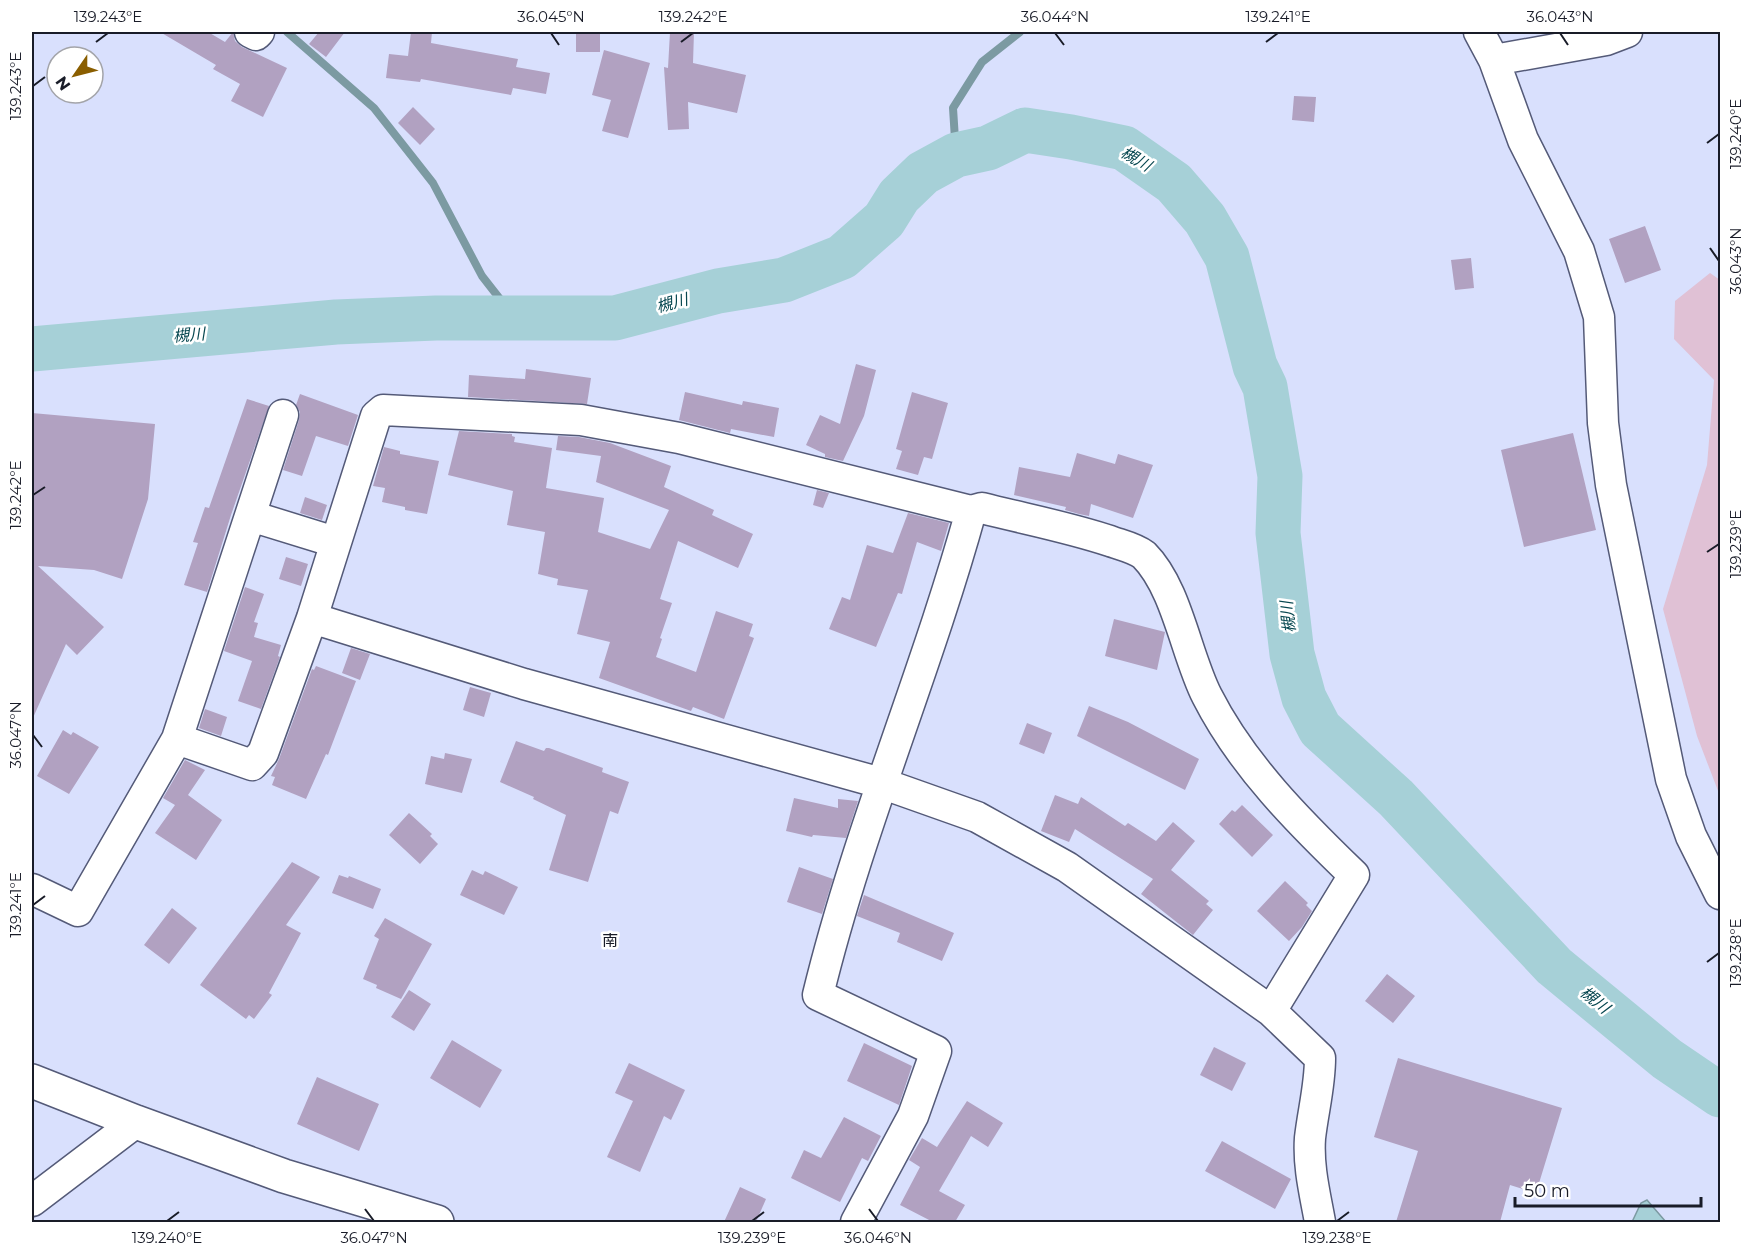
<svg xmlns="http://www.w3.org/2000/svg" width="1752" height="1254" font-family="Montserrat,'Noto Sans JP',sans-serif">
	<rect width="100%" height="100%" fill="#d9e0fd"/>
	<path fill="#e0c1d5" d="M1710,273L1720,280V796L1697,736L1663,609L1707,465L1714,380L1674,339L1675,301Z"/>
	<path fill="#a6d0d7" stroke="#7c9aa2" stroke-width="1.5" d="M1647,1200L1666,1222H1632L1641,1203Z"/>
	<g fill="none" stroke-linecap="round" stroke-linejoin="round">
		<path stroke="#7c9aa2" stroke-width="8" d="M287,32L374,108L433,183L482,276L514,317
			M956,155L953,108L982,62L1020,32"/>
		<path stroke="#a6d0d7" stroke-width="45" d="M32,349L336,322L436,318H615L718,291L784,280L842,257L884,220L899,196L923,173L956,155L988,148L1025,130L1071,137L1124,148L1174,183L1205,219L1227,257L1255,366L1265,387L1269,411L1280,476L1278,533L1292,654L1304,698L1320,729L1396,798L1554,966L1667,1059L1720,1095"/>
	</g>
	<path fill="#b1a1c1" d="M160,32H208L225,42L233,32L235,41L242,47L287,68L263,117L231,101L240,84L213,69L216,65Z
		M319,32H345L326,57L309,44Z
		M411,32H432L431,43L518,59L516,67L550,73L546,94L513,88L511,95L421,79L420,82L386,78L389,54L408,56Z
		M576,32H600V52H576Z
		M670,32H694L693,63L746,75L737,113L688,102L689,129L668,130L664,67L668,68Z
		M604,50L650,63L628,138L602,131L611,100L592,95Z
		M1294,96L1316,97L1314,122L1292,120Z
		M413,107L435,129L420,145L398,123Z
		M1645,226L1661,270L1625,283L1609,239Z
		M1471,258L1474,288L1455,290L1451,260Z
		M856,364L876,370L864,416L843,461L825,457V454L806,445L820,415L840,424Z
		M526,369L591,378L587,404L468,397L469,375L525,379Z
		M685,392L742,405L743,401L779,408L774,437L731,429L730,433L679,420Z
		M912,392L948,403L932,459L924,457L918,475L896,469L902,451L896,449Z
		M300,394L358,415L348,446L316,436L302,476L283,470L299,420L300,412L296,405Z
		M247,399L269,406L231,515L207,592L184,585L198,543L193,542L205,507L209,508Z
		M32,413L155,424L148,499L122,579L94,570L38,566L104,627L77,655L66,644L32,720Z
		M459,431L512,434V436L515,437L514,442L552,448L546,488L604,498L598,532L650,549L669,510L596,482L601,456L556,450L558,436L579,437L610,443L671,466L664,487L714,510L712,515L753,534L738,568L678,541L660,599L672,603L660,638L662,639L656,657L696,672L716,611L753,624L749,636L754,638L724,719L693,707L691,711L599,678L610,642L577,634L588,590L557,585L558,579L538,574L545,532L507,525L513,491L448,475Z
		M1573,433L1596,530L1524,547L1501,450Z
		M384,447L400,451V454L439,461L427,514L405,510V507L382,502L385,488L373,486Z
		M1077,453L1115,464L1118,454L1153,465L1133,518L1091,504L1089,516L1079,514L1065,510L1066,507L1014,495L1019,467L1070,477Z
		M817,490L829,493L823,508L813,505Z
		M305,497L327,505L322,520L300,513Z
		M908,513L949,523L941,551L917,542L902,594L898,593L876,647L829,629L842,597L850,600L867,545L893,553Z
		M286,557L308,564L301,586L279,579Z
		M245,587L264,594L254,622L258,623L254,637L281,645L278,656L280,657L261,709L238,701L252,661L224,651Z
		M1114,619L1165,632L1157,670L1105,656Z
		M351,648L370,654L360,680L342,673Z
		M316,666L356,681L328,755L326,754L306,799L272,785L275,777L271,776L279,759L312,669L314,670Z
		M470,687L491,693L484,717L463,710Z
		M1089,706L1128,722L1199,759L1185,790L1077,736Z
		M205,709L227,717L221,736L199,728Z
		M1027,723L1052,733L1044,754L1019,744Z
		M63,730L71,735L73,732L99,747L69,794L37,776Z
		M516,741L544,751L546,748H549L603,768L602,772L629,782L618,814L610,811L588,882L549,870L566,815L533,799L534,797L500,782Z
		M445,753L472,759L462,793L425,784L431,756L444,759Z
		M185,760L205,770L188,795L222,820L196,860L155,833L175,805L163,798Z
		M1055,795L1078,804L1081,797L1125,826L1128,823L1156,841L1173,822L1195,841L1171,870L1209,901L1206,904L1213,910L1193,935L1141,894L1153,879L1075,829L1069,842L1041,831Z
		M794,798L838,808V799L858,801L846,838L813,835L812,837L786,831Z
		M1242,805L1273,835L1252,857L1219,824L1232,810L1235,812Z
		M409,813L432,834L430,836L438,844L420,864L389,835Z
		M292,862L320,877L286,925L301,933L269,993L272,995L254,1019L249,1015L246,1019L200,985Z
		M799,867L833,879L822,914L787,902Z
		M472,870L483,875L485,871L518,887L504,915L460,895Z
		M339,875L348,878L349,876L381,889L373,909L332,893Z
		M1285,881L1308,903L1306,905L1312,911L1302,927L1289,941L1257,911Z
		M864,895L954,933L942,961L897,942L900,933L857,916Z
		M172,908L197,928L169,964L144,945Z
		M385,918L432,944L401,999L376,988L377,985L363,979L379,939L374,936Z
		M1387,974L1415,996L1393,1023L1365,1001Z
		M409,990L431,1004L414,1031L391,1017Z
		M452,1040L502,1070L480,1108L430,1078Z
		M864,1043L912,1066L899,1105L847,1081Z
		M1214,1047L1246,1063L1232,1091L1200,1075Z
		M1398,1058L1562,1108L1536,1193L1510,1185L1500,1222H1396L1418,1151L1374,1137Z
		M629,1063L685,1090L671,1120L664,1116L640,1172L607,1157L633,1101L615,1093Z
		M317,1077L379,1104L359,1151L297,1124Z
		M967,1101L1003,1123L988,1147L971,1136L939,1191L965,1205L955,1222H933L900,1205L920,1167L909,1160L922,1138L937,1147Z
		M844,1117L881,1136L868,1161L862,1158L840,1202L791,1178L804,1150L821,1158Z
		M1222,1141L1291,1179L1275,1209L1205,1171Z
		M740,1187L766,1199L756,1222H724Z"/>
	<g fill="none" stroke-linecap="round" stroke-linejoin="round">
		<defs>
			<path id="street" d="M250,32L256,35L259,32
				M1479,32L1494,60L1523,140L1579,251L1599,317L1603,423L1611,485L1671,779L1691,836L1720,894
				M1494,60L1606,40L1627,32
				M251,516L335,542
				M312,618L524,684L881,783L977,817L1067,867L1271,1011L1320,1058C1320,1086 1313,1111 1310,1138C1308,1167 1315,1194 1320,1222
				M177,739L252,765L263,753L312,618L376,416L383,410L581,420L679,438L971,511L982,508C1025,519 1068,527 1110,541C1121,545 1135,548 1144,555C1177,588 1186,655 1207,696C1242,765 1299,822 1354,875L1271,1011
				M32,889L78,911L177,739L283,415
				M32,1201L136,1122
				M856,1222L913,1116L936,1051L818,995C858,830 926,674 971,511"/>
			<path id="secondary" d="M32,1081L136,1122L284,1176L437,1222"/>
		</defs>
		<use href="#street" stroke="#545a78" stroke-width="33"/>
		<use href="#secondary" stroke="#545a78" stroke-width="36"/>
		<use href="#street" stroke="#fff" stroke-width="30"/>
		<use href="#secondary" stroke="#fff" stroke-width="33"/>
	</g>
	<path fill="none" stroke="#191c28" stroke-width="2" d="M551,33L559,45M1055,33L1064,45M1560,33L1568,45M96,42L108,33M681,42L693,33M1266,42L1278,33M33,86L45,77M1707,143L1719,134M1710,248L1719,261M33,495L45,487M1707,552L1719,544M33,735L42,747M33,905L45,896M1707,962L1719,953M365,1209L374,1221M869,1209L878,1221M167,1221L179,1212M752,1221L764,1212M1337,1221L1349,1212"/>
	<g text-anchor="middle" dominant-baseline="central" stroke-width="5" stroke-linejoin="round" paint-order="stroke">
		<g font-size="16" font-style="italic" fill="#074750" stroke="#fff">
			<text transform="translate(1136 159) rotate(30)">槻川</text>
			<text transform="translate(672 303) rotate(-15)">槻川</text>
			<text transform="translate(189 335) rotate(-5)">槻川</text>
			<text transform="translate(1288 617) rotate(-96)">槻川</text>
			<text transform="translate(1595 1000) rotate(39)">槻川</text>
		</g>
		<g font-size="16" fill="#191c28" stroke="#fff">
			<text x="610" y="940">南</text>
		</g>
	</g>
	<rect width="1752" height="1254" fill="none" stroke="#ffffff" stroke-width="66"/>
	<g transform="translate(75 75) rotate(235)"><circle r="28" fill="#ffffff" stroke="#a3a4a9" stroke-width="1.5"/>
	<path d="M0-4.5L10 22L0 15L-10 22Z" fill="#8a5e00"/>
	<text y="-9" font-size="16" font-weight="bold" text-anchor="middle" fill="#191c28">N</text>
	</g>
	<path d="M1515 1197v9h186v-9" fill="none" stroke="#191c28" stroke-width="3"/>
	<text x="1524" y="1197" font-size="18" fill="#191c28" stroke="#ffffff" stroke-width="4.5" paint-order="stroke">50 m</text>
	<rect x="33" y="33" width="1686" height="1188" fill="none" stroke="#191c28" stroke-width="2"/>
	<g font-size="15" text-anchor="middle" fill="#191c28">
		<text x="108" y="22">139.243°E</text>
		<text x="551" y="22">36.045°N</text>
		<text x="693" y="22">139.242°E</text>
		<text x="1055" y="22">36.044°N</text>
		<text x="1278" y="22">139.241°E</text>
		<text x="1560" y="22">36.043°N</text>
		<text transform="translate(16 86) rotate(-90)" y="5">139.243°E</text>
		<text transform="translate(1736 134) rotate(-90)" y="5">139.240°E</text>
		<text transform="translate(1736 261) rotate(-90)" y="5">36.043°N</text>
		<text transform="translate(16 495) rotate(-90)" y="5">139.242°E</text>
		<text transform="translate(1736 544) rotate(-90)" y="5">139.239°E</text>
		<text transform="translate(16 735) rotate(-90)" y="5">36.047°N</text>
		<text transform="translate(16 905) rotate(-90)" y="5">139.241°E</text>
		<text transform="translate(1736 953) rotate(-90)" y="5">139.238°E</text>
		<text x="167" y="1243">139.240°E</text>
		<text x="374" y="1243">36.047°N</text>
		<text x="752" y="1243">139.239°E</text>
		<text x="878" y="1243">36.046°N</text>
		<text x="1337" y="1243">139.238°E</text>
	</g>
</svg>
